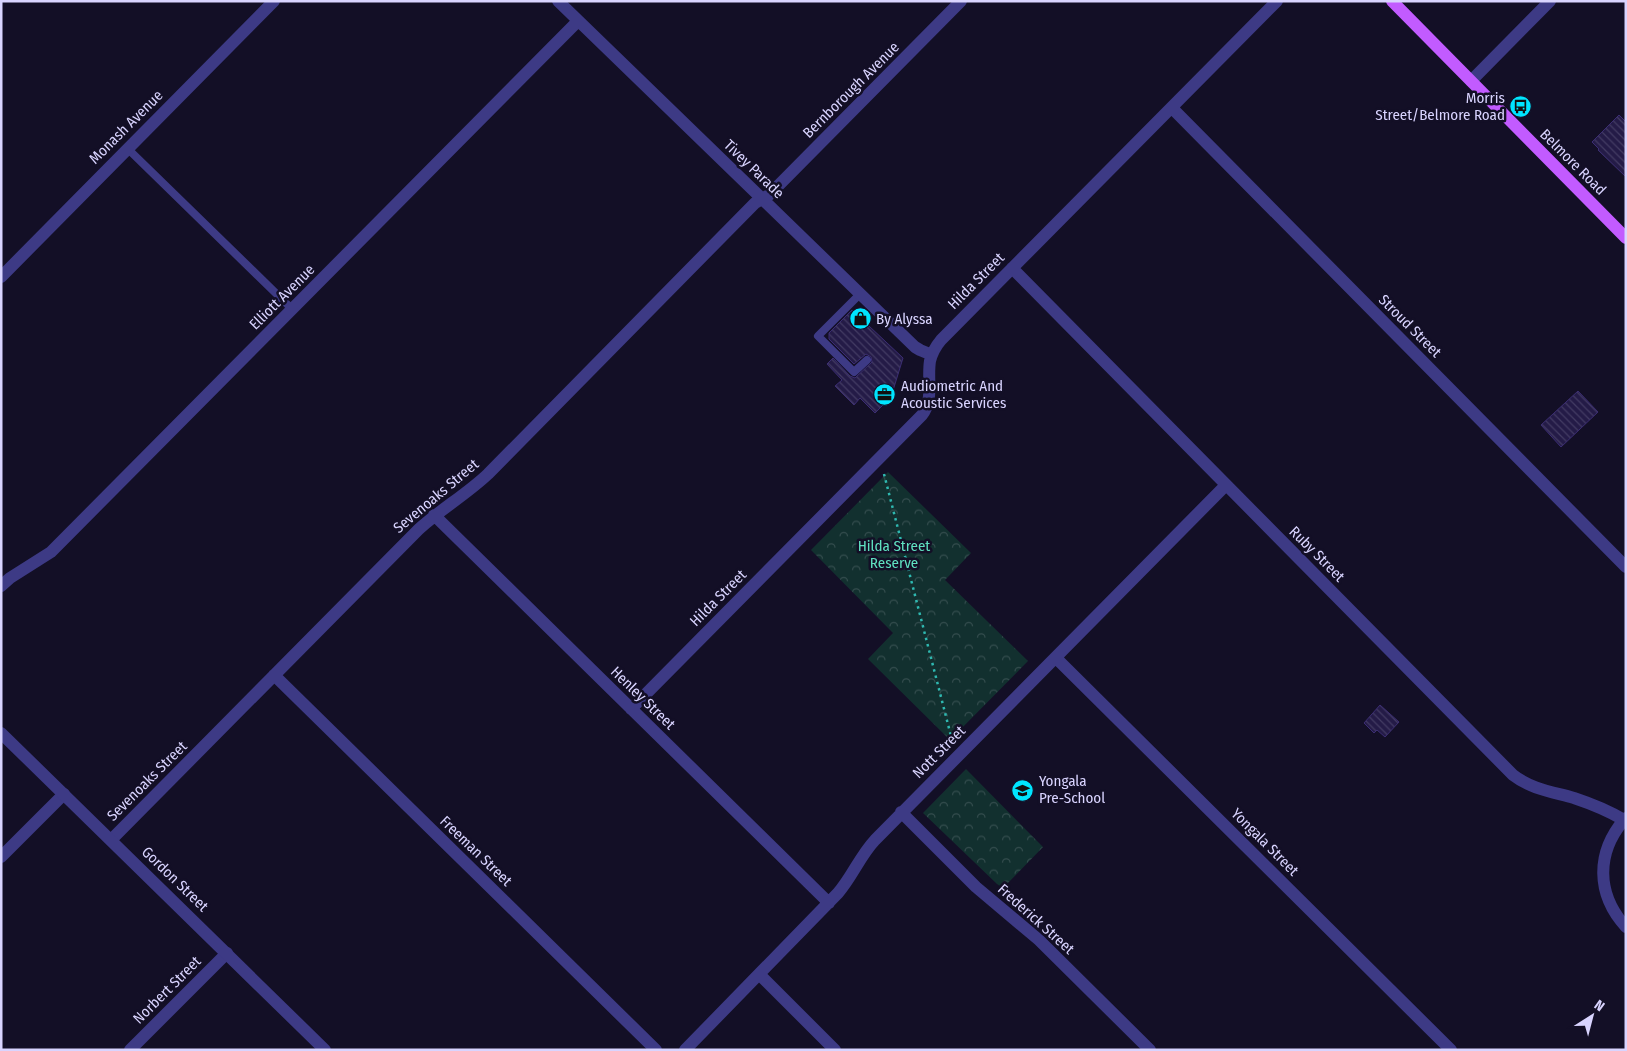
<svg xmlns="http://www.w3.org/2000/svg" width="1627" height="1051" font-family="'Fira Sans Condensed',sans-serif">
	<defs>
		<pattern id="forest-crowns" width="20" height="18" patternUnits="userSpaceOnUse" patternTransform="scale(1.25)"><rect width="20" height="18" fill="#12302f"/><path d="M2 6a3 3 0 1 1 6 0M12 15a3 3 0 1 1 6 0" fill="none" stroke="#344d4e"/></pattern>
		<pattern id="building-back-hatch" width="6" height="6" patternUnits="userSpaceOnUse" patternTransform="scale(1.25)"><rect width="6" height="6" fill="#241b47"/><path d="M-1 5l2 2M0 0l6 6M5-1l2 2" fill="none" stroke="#433b63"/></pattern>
	</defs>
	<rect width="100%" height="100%" fill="#130f26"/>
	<path fill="url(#forest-crowns)" d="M888,472L971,553L945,580L1028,661L950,740L868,659L893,633L811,550Z
		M966,769L1043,847L1003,888L997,884L923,813Z"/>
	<path fill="url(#building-back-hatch)" stroke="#3b2d73" d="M1619,115L1626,122V177L1598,150L1599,149L1592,142Z
		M852,310L903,358L891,397L875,413L860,398L854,405L835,386L842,380L827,364L833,358L850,376L855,378L872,362L871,357L866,354L854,364L829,339V333Z
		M1578,391L1598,412L1561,447L1541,425Z
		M1380,705L1399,722L1385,737L1377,730L1374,733L1364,723Z"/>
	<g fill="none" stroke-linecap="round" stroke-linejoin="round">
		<path stroke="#2fb8b0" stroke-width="2.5" stroke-dasharray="2.5 4" stroke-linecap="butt" d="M884,474L952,740"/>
		<path stroke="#3d3a85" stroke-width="8" d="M128,149L292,309
			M860,294L818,336L854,372L867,360"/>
		<path stroke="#3d3a85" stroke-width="12" d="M558,1L915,347L920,350L932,355
			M1471,81L1550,1
			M1172,108L1626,567
			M1012,268L1513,775C1531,789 1553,792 1574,798C1592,804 1609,811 1624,820L1626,818
			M1,277L274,1
			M434,515L829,903
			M1,586L10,578L51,552L578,21
			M1056,658L1451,1050
			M274,675L656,1050
			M631,709L922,415C934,400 927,379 930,361C932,353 936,346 941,340L1277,1
			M901,812L976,887L1039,940L1150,1050
			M1624,820C1596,853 1596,894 1626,927
			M111,840L419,529C441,509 467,494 488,474L755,203L769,195L961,1
			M1,857L64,794
			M759,974L835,1050
			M130,1050L227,953
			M685,1050L838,893C852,877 860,856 875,840L1226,485"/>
		<path stroke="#3d3a85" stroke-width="12" d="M1,733L325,1050"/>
		<path stroke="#c25bff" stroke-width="12" d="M1392,1L1626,238"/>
	</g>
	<defs>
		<symbol id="bus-disc" viewBox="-11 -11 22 22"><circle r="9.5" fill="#00e5ff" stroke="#130f26"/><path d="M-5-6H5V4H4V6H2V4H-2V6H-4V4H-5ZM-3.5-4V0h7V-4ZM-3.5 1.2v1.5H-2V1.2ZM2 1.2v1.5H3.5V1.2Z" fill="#111"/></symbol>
		<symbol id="shop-disc" viewBox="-11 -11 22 22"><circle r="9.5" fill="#00e5ff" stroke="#130f26"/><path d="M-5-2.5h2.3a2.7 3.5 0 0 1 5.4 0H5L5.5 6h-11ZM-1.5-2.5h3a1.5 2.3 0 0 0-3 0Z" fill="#111"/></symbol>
		<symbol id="office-disc" viewBox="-11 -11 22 22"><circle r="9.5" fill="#00e5ff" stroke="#130f26"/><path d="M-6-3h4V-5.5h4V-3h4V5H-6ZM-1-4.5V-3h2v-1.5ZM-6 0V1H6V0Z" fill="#111"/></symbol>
		<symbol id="school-disc" viewBox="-11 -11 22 22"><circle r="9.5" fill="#00e5ff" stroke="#130f26"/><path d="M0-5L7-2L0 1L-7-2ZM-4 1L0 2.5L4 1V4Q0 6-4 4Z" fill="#111"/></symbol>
	</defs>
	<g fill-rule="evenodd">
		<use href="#bus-disc" x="1508" y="94" width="25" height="25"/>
		<use href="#shop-disc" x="848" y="306" width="25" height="25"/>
		<use href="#office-disc" x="872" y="382" width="25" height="25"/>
		<use href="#school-disc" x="1010" y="778" width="25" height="25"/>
	</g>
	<g text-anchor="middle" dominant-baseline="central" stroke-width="5" stroke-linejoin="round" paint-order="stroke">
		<g font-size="15" fill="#d9d4ff" stroke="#130f26">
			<text transform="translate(851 90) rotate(-45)">Bernborough Avenue</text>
			<text transform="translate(126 127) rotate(-45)">Monash Avenue</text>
			<text transform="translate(1573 162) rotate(45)">Belmore Road</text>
			<text transform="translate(754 169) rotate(44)">Tivey Parade</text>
			<text transform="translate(976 281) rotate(-45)">Hilda Street</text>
			<text transform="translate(282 297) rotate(-45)">Elliott Avenue</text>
			<text transform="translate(1410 326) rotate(45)">Stroud Street</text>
			<text transform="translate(436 496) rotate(-40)">Sevenoaks Street</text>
			<text transform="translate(1317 554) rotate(45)">Ruby Street</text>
			<text transform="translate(718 598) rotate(-45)">Hilda Street</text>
			<text transform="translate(643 698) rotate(44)">Henley Street</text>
			<text transform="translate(939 752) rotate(-45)">Nott Street</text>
			<text transform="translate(147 781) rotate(-45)">Sevenoaks Street</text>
			<text transform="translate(1265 842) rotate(45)">Yongala Street</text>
			<text transform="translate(476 851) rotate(44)">Freeman Street</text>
			<text transform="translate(175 879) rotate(44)">Gordon Street</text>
			<text transform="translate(1036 919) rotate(42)">Frederick Street</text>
			<text transform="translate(167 990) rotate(-45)">Norbert Street</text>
		</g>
		<g font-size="15" fill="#d9d4ff" stroke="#130f26" text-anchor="start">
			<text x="1505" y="98" text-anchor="end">Morris<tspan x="1505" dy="17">Street/Belmore Road</tspan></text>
			<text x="876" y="319">By Alyssa</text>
			<text x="901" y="386">Audiometric And<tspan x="901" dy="17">Acoustic Services</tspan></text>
			<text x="1039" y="781">Yongala<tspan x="1039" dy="17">Pre-School</tspan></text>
		</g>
		<g font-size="15" fill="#5fe0c0" stroke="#130f26">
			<text x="894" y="546">Hilda Street<tspan x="894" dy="17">Reserve</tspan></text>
		</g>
	</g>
	<rect width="1627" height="1051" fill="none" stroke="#d9d4ff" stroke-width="5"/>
	<g transform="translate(1592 1016) rotate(36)" stroke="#130f26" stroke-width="4" paint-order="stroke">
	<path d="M0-4L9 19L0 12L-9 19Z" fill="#d9d4ff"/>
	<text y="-8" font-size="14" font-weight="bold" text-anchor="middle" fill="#d9d4ff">N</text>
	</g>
</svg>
